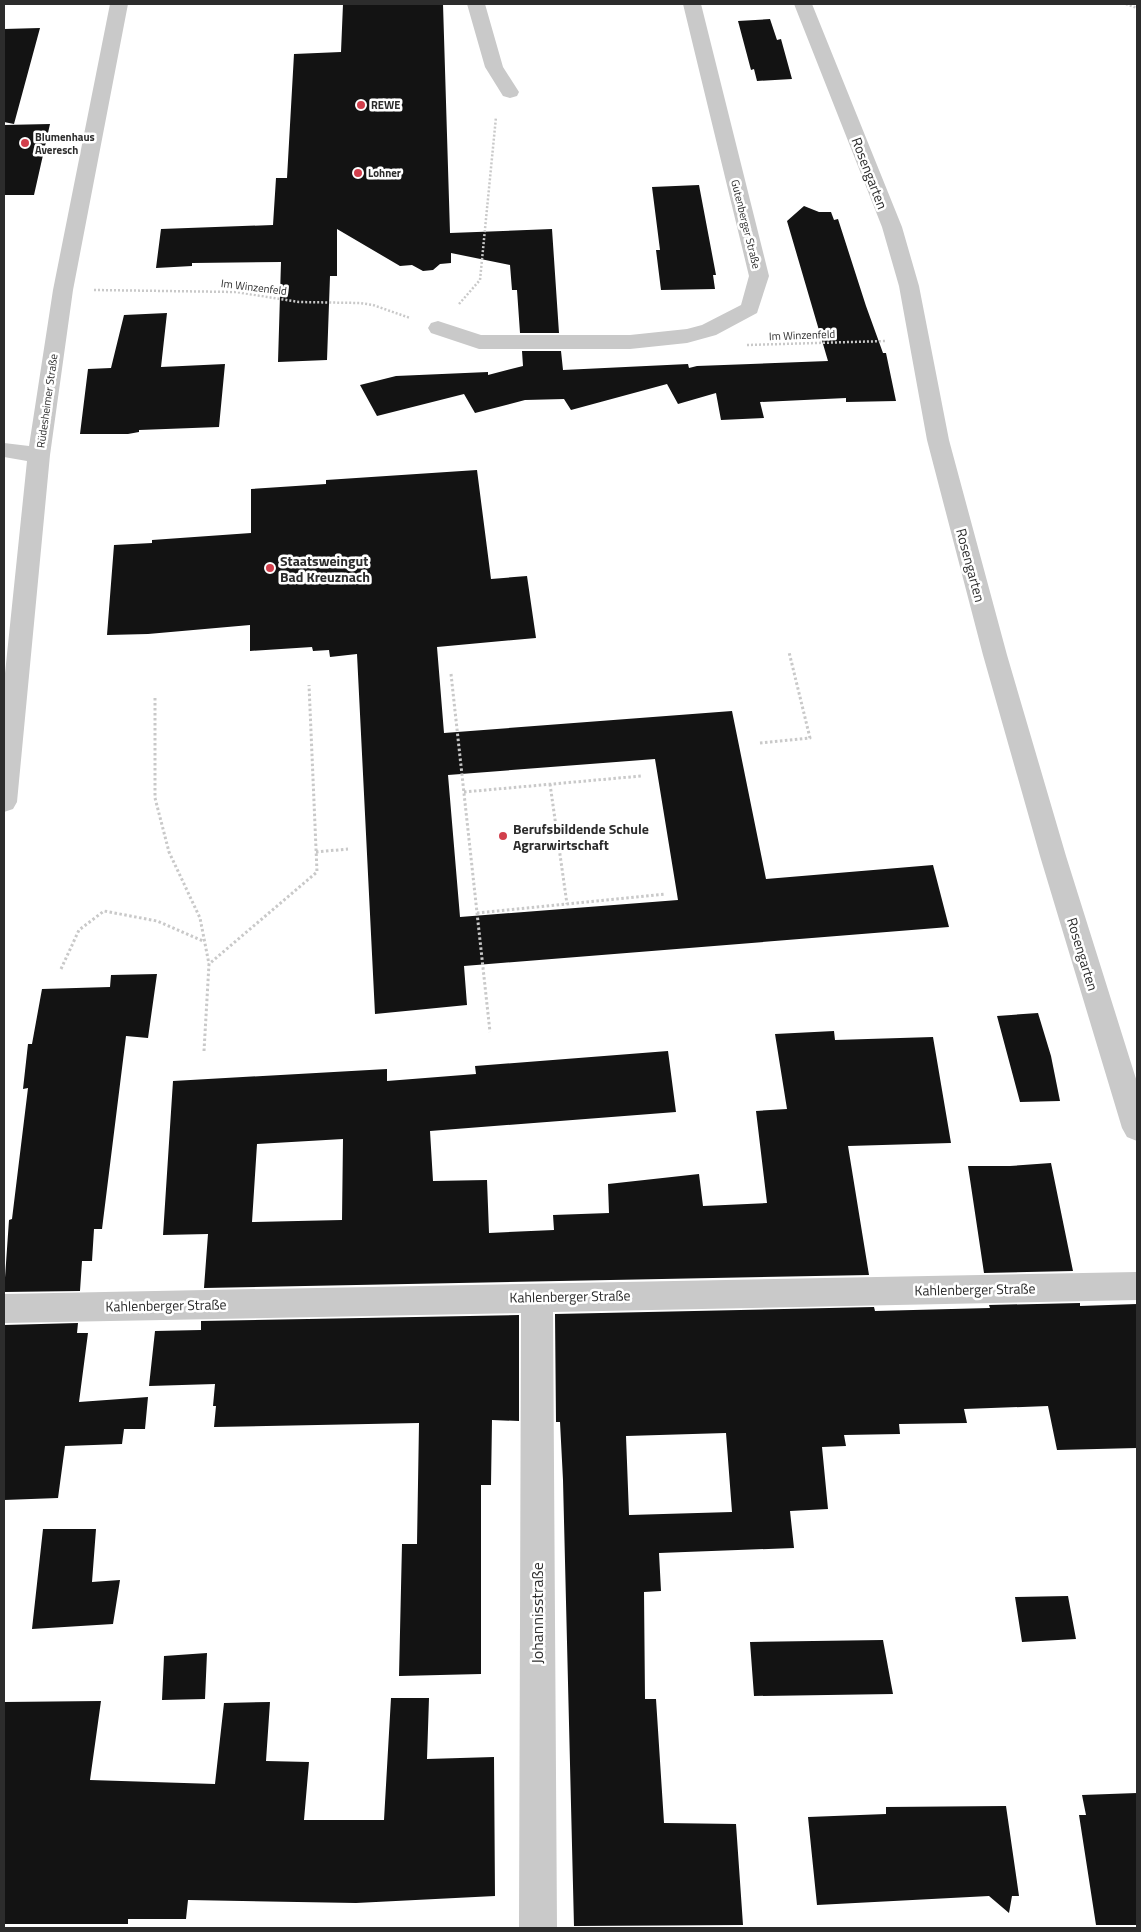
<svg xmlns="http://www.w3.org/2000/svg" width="1141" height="1932" font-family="'Titillium Web',sans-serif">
	<rect width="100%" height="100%" fill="#fff"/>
	<path fill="#131313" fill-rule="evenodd" d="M343,4H443L450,233L552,229L559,333H520L517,290H512L510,265L451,253V263L440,264L433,270L423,271L412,265L400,266L337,229V276H330L327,360L278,362L281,262L192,263V266L156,268L161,229L273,225L276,178H287L294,54L341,52Z
		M770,19L777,40L781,39L792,79L757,81L754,69L751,70L738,21Z
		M40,28L14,124L4,122V29Z
		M50,124L34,195H4V125Z
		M699,185L716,275H713L715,289L661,290L656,250H660L652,187Z
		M804,206L819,212H831L834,220L838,219L866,306L883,353H886L896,401L846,402V398L760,402L764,418L721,420L716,393L678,404L667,384L571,410L564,399L525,400L475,413L464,394L377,416L360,385L396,376L488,372V375L523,366L522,351H561L563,370L688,364L689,368L697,366L828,361L787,221Z
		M167,313L161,367L225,364L219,427L139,430V432L128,434H80L88,369L111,368L124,315Z
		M477,470L491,579L527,576L536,638L437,647L444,733L732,711L766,879L933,865L949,927L464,966L467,1005L375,1014L357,654L330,657L329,650L313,651L312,647L250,651V625L148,634L107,635L114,545L152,543V540L251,533V489L326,484V480ZM655,759L678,900L460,917L448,775Z
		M157,974L148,1038L126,1036L102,1229H94L92,1261H82L80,1291L4,1292L9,1220L12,1219L28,1088L23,1089L28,1044H32L42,989L110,987L111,975Z
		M1038,1013L1051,1056L1060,1101L1020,1102L997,1016Z
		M834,1031L835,1040L933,1037L951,1143L848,1146L869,1275L204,1288L208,1234L163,1235L173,1081L387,1069V1081L476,1074L475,1066L668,1051L676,1112L430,1131L433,1181L487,1180L489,1233L554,1230L553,1215L609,1213L608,1184L699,1174L703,1206L767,1203L756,1111L787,1109L775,1034ZM343,1139L342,1220L252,1222L257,1144Z
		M1051,1163L1073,1271L984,1273L968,1166H1010Z
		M1080,1303V1306L1137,1304V1448L1057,1450L1048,1406L964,1409L967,1423L899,1424L900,1434L844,1435L846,1446L822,1447L828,1509L790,1511L794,1548L659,1553L661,1591L644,1592L645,1699H656L664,1823L736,1824L743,1925L574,1926L563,1480L560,1422H556L555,1314L874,1307L875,1311L990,1308L989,1305ZM726,1433L732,1512L629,1515L626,1436Z
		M519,1315V1421L492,1420L491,1485H481V1674L399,1676L402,1544H417L419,1423L214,1427L216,1406H213L215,1384L149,1386L155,1331L201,1330V1321Z
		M78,1323L77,1333H88L79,1402L148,1397L145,1429H124L122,1444L65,1446L58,1498L4,1500V1325Z
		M43,1529H96L92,1582L120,1580L113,1624L32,1629Z
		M1068,1596L1076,1639L1022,1642L1015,1597Z
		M883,1640L893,1694L754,1696L750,1642Z
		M207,1653L205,1699L162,1700L164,1656Z
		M391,1698H429L427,1759L494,1757L495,1896L356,1903L188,1900L186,1919H128V1924H4V1702L101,1701L90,1780L215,1784L224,1703L270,1702L266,1761L309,1762L304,1820H384Z
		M1137,1793V1925H1096L1079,1815H1086L1082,1795Z
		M1006,1806L1019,1896H1012L1009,1913L989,1896L817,1905L808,1817L886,1814V1807Z"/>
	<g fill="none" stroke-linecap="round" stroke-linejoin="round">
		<path stroke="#c9c9c9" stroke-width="2.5" stroke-dasharray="2 2" stroke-linecap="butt" d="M1126,4L1137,8
			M94,290L236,292L299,302L360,303L373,305L410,318
			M459,304L480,280L496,117
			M747,345L886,341"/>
		<path stroke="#c9c9c9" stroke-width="3" stroke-dasharray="2.5 2.5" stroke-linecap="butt" d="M451,674L490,1032
			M155,698V798L169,852L200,918L209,964
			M760,743L810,738L789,652
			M550,784L567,904
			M464,792L641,776
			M316,852L348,849
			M477,913L666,894
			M61,969L79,930L104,911L157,921L203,941
			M204,1051L209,964L317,872L309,685"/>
		<path fill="#c9c9c9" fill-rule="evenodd" d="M110,4H128L73,290L50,455L17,802L13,809L4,812V683L27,461L4,457V443L29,446L53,290Z
			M467,4H485L503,67L519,92L517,96L510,98L503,96L485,67Z
			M683,4H701L769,276L757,313L716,335L687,343L630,349H479L431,333L428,328L431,323L438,321L481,335H630L687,329L702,325L741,305L749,276Z
			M794,4H812L902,227L919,286L949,440L1007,655L1066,856L1137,1082V1141L1127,1137L1122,1128L1040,856L983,655L927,440L899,286L882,227Z
			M1137,1272V1300L553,1312L557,1928H519L521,1313L4,1323V1294Z"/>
	</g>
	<g fill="#d13f4c" stroke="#fff" stroke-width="2">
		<circle cx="361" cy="105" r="5"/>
		<circle cx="25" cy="143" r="5"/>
		<circle cx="358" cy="173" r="5"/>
		<circle cx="270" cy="568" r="5"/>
		<circle cx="503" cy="836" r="5"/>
	</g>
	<g text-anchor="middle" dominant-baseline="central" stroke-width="5" stroke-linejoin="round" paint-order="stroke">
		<g font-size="11" font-weight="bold" fill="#2c2c2c" stroke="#fff" text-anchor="start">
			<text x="371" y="105">REWE</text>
			<text x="35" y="137">Blumenhaus<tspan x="35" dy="13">Averesch</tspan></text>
			<text x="368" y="173">Lohner</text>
		</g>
		<g font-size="11" fill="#2c2c2c" stroke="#fff">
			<text transform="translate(746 224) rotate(76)">Gutenberger Straße</text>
			<text transform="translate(254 287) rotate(7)">Im Winzenfeld</text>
			<text transform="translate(802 335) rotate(-2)">Im Winzenfeld</text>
			<text transform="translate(47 401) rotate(-82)">Rüdesheimer Straße</text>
		</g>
		<g font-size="14" fill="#2c2c2c" stroke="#fff">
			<text transform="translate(870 173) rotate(69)">Rosengarten</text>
			<text transform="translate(971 565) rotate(75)">Rosengarten</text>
			<text transform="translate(1083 954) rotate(73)">Rosengarten</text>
			<text transform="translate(975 1289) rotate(-1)">Kahlenberger Straße</text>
			<text transform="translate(570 1296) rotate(-1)">Kahlenberger Straße</text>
			<text transform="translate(166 1305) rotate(-1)">Kahlenberger Straße</text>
		</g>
		<g font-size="14" font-weight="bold" fill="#2c2c2c" stroke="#fff" text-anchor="start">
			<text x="280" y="560">Staatsweingut<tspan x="280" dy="16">Bad Kreuznach</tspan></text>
			<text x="513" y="828">Berufsbildende Schule<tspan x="513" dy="16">Agrarwirtschaft</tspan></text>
		</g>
		<g font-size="16" fill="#2c2c2c" stroke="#fff">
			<text transform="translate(537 1613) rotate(-90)">Johannisstraße</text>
		</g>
	</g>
	<rect width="1141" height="1932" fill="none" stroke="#2c2c2c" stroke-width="10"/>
</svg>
